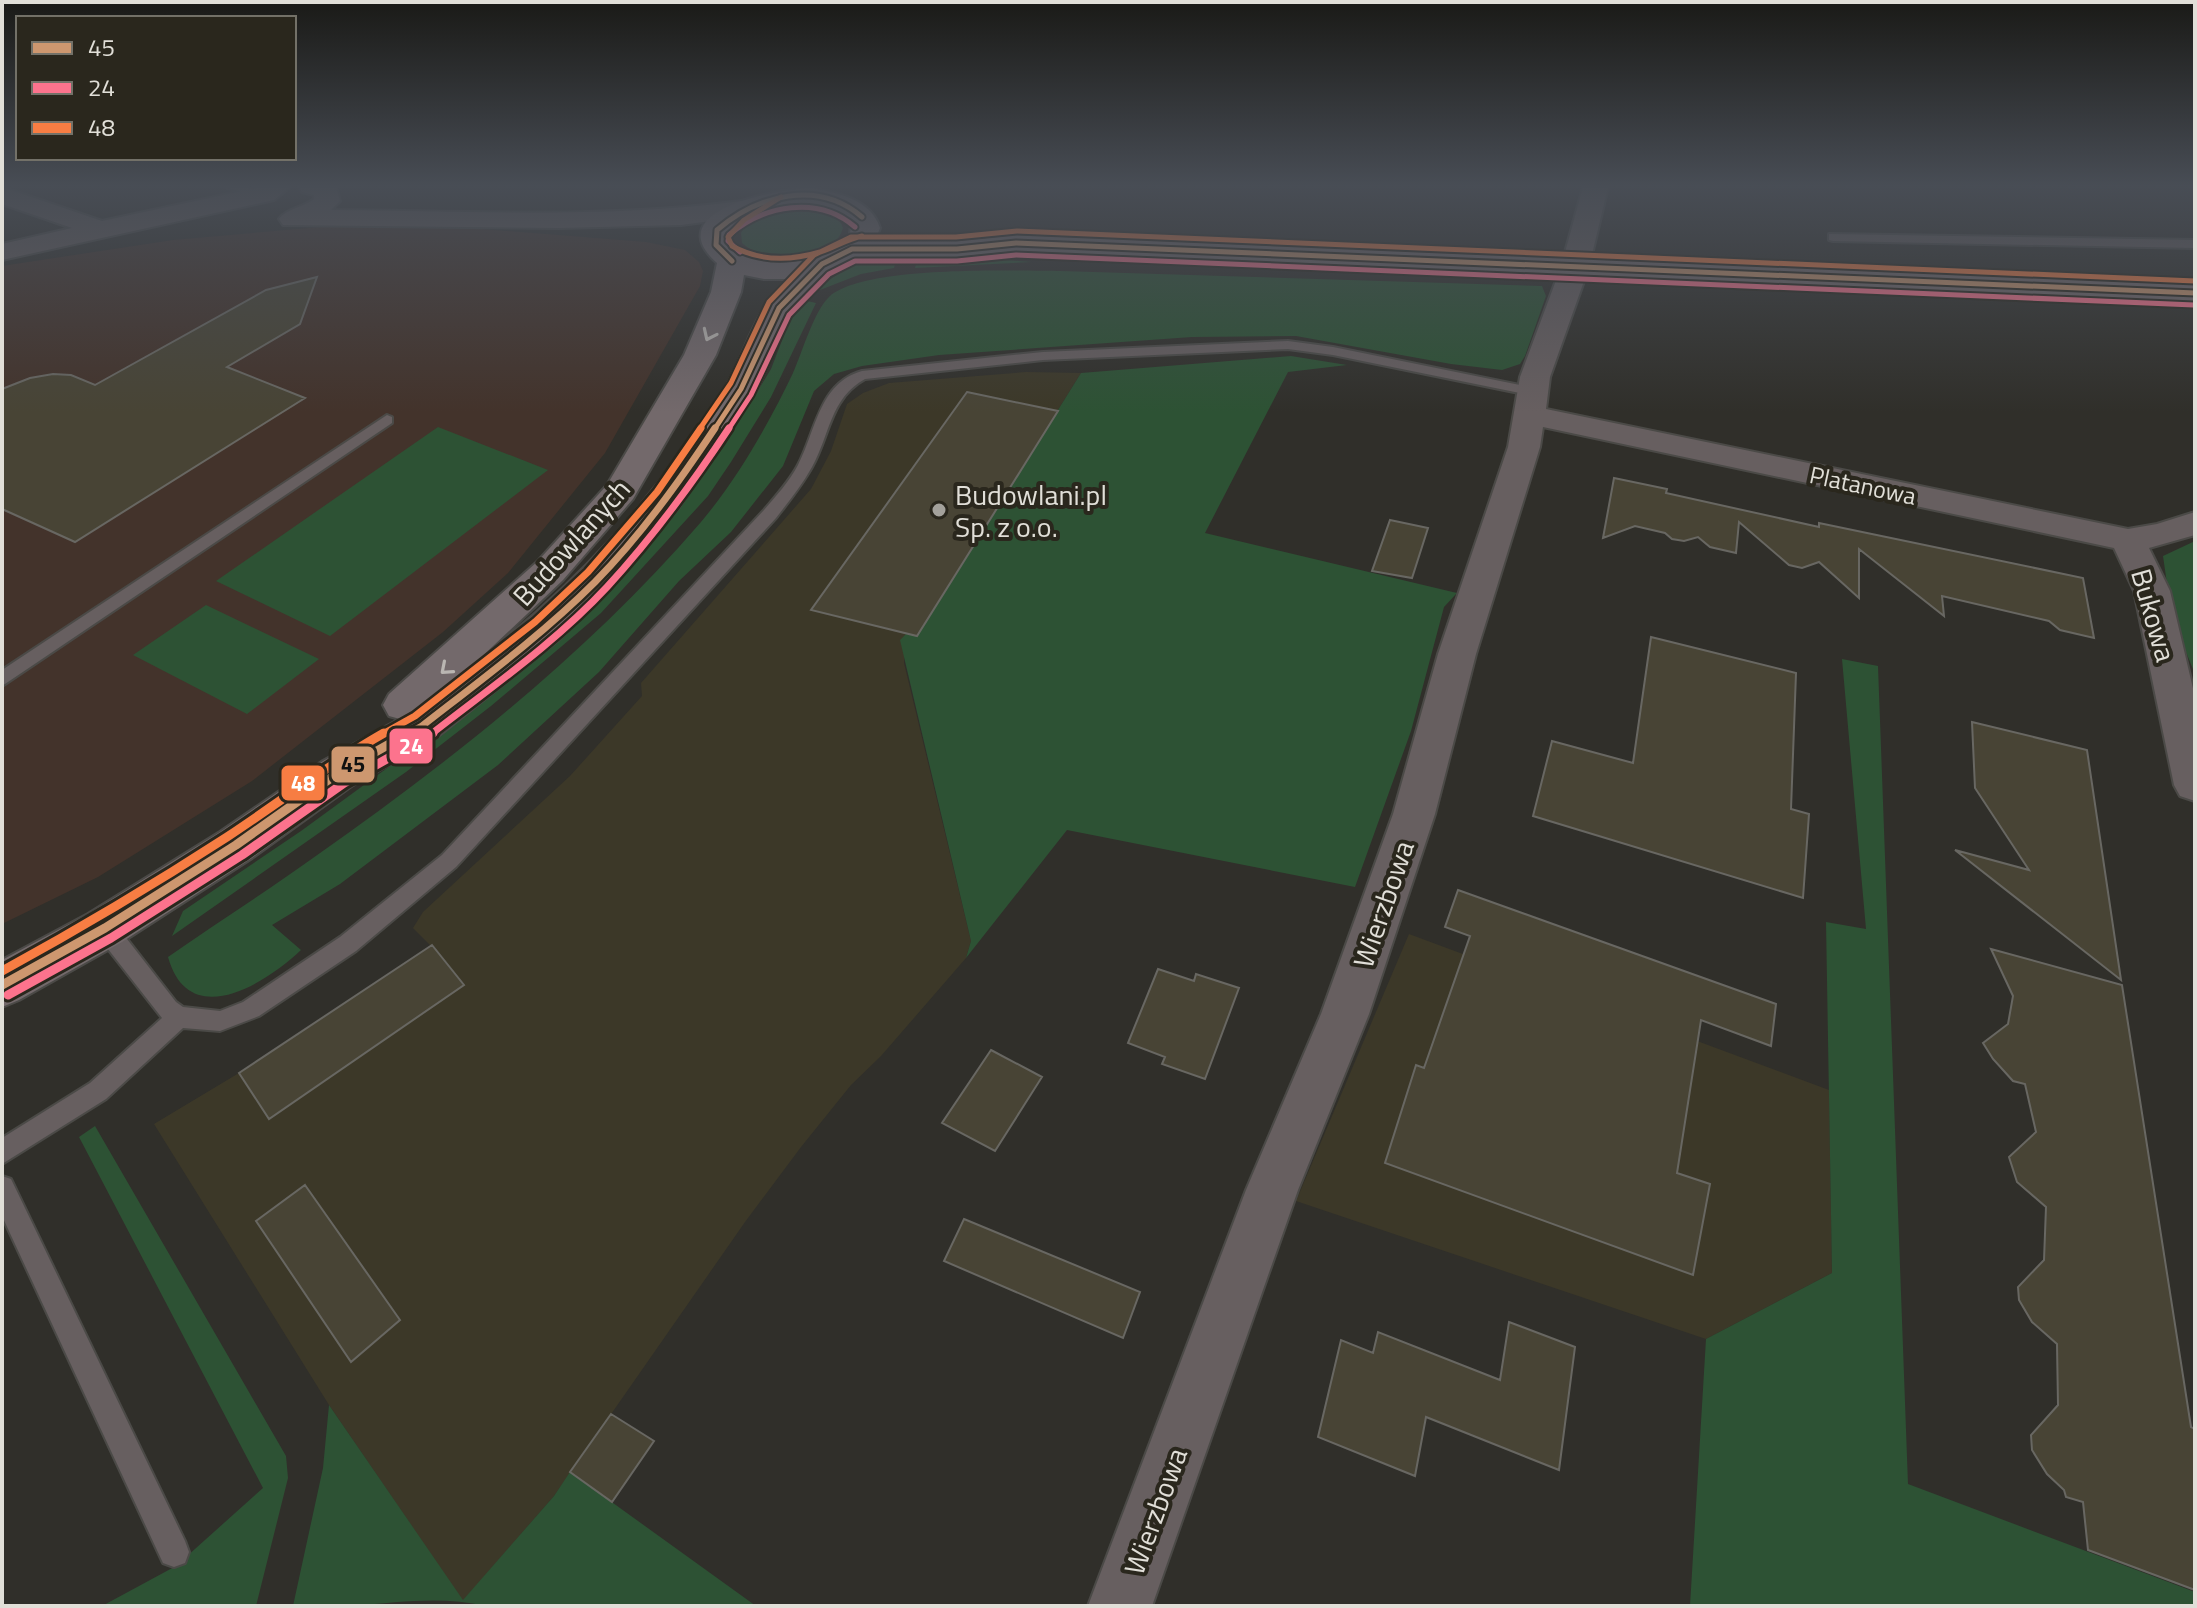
<svg xmlns="http://www.w3.org/2000/svg" width="2197" height="1608" font-family="'Titillium Web',sans-serif">
	<rect width="100%" height="100%" fill="#302f2a"/>
	<path fill="#3c3828" d="M1026,372L1081,373L917,636L906,634L904,663L971,941L966,958L881,1056L851,1085L801,1147L745,1222L554,1496L463,1601L329,1405L154,1124L239,1073L431,946L413,928L423,912L570,776L642,696L641,683L811,489L831,451L847,404L863,393L889,383Z
		M1409,934L1829,1090L1832,1273L1706,1339L1296,1201Z"/>
	<path fill="#43332b" d="M343,225L470,228L646,242L685,250L699,262L703,271L700,286L605,453L508,573L443,632L252,781L98,877L2,924V266L173,240Z"/>
	<path fill="#2d5234" d="M801,206C818,207 837,209 843,228C833,264 765,265 742,243L741,233C752,211 778,207 801,206Z
		M898,254L894,268L861,274L820,290L814,289L860,261Z
		M919,254L1032,262L915,268Z
		M1061,271L1542,286L1546,296L1525,356L1520,364L1502,370L1451,364L1296,336L1192,337L939,355L862,366L834,374L814,391L783,466L731,532L679,581L599,672L498,765L340,884L272,925L301,950C265,984 189,1032 168,957C216,923 266,892 313,858C454,759 588,653 701,522C738,478 768,425 793,373C802,353 814,311 829,297C863,265 1012,271 1061,271Z
		M803,300L816,303L771,397L731,462L708,496L601,613L491,706L406,772L172,936L183,911L301,831L457,717L635,557L683,502L725,445L771,369L788,325Z
		M1291,356L1347,365L1288,372L1205,533L1457,593L1444,607L1411,731L1355,887L1067,830L966,958L971,941L900,640L906,634L917,636L1081,373Z
		M438,427L548,470L330,636L216,581Z
		M2195,541V674L2172,618L2163,556Z
		M206,605L319,659L247,714L133,655Z
		M1842,659L1878,666L1908,1484L2195,1592V1606H1690L1706,1339L1832,1273L1826,922L1866,929Z
		M95,1126L286,1456L288,1478L256,1606H102L176,1566L263,1488L79,1137Z
		M329,1405L463,1600L554,1496L570,1472L756,1606H486C442,1596 400,1602 355,1606C335,1607 313,1606 293,1606L323,1468Z"/>
	<path fill="#484435" stroke="#686762" stroke-width="2" d="M317,277L300,324L227,367L305,398L75,542L2,509V389L30,378L53,374L71,375L95,385L266,290Z
		M967,392L1058,411L917,636L811,610Z
		M1614,478L1667,489L1666,493L1819,527V523L2083,578L2094,638L2060,630L2049,621L1942,596L1944,616L1859,549V598L1819,562L1802,568L1789,565L1739,522L1736,553L1710,547L1698,537L1684,541L1672,539L1665,533L1635,526L1603,538Z
		M1390,520L1428,528L1412,578L1372,571Z
		M1651,637L1796,673L1791,809L1809,814L1803,898L1533,816L1552,741L1633,763Z
		M1972,722L2087,750L2121,980L1955,850L2029,870L1975,788Z
		M1458,890L1776,1004L1771,1046L1701,1020L1677,1173L1710,1184L1693,1275L1385,1163L1416,1065L1424,1068L1470,936L1445,927Z
		M432,945L464,985L269,1119L239,1073Z
		M1991,949L2122,985L2191,1427L2195,1429V1590L2088,1550L2083,1502L2066,1497L2064,1490L2047,1474L2032,1450L2031,1435L2058,1405L2057,1344L2032,1322L2019,1300L2018,1287L2044,1260L2046,1207L2017,1182L2009,1157L2036,1132L2025,1084L2013,1081L1993,1059L1983,1043L2008,1024L2013,996Z
		M1158,969L1194,981L1196,974L1239,988L1205,1079L1162,1064L1165,1057L1128,1043Z
		M991,1050L1042,1077L995,1151L942,1123Z
		M305,1185L400,1320L351,1362L256,1221Z
		M964,1219L1140,1292L1123,1338L944,1261Z
		M1509,1322L1575,1347L1559,1470L1426,1417L1415,1476L1318,1437L1341,1340L1373,1353L1378,1332L1500,1380Z
		M611,1414L654,1441L612,1502L570,1472Z"/>
	<g fill="none" stroke-linecap="round" stroke-linejoin="round">
		<defs>
			<path id="lane" d="M225,187H244L271,195L265,199Z
				M1829,234L2195,240V248L1833,241L1829,240Z
				M1288,341L1333,347L1534,388L1541,392L1534,396L1333,355L1288,349L1043,360L865,379C830,398 830,435 812,467C802,485 789,501 776,518L456,867L356,951L259,1016L220,1031L183,1028L106,1099L2,1164V1138L90,1083L162,1018L97,935L94,928L97,921L105,919L113,921L176,1002L183,1007L220,1011L243,1002L340,937L442,855L764,510C776,496 789,482 798,465C816,431 819,383 862,371L1043,352Z
				M387,415L392,417V423L2,686V670Z
				M2,1176L11,1179L185,1541L189,1552L185,1563L174,1567L163,1563L2,1216Z"/>
			<path id="street" d="M2,187L102,221L261,187H290L274,200L2,260V244L72,228L2,204Z
				M299,187H336L340,201L331,210C467,211 606,219 741,201L750,204L754,209L750,214L741,217L681,225L559,228L283,225L279,219C286,209 304,207 314,199V195L302,192Z
				M1583,187H1608L1589,267L1550,377L1546,409L2128,529L2157,524L2195,512V535L2149,548L2170,591L2195,697V801L2180,796L2174,785L2134,591L2114,548L1543,427L1540,447L1476,654L1435,814L1369,1014L1298,1190L1152,1606H1088L1246,1190L1321,1014L1393,814L1438,654L1508,447L1520,377L1561,267Z"/>
			<path id="secondary" d="M811,188C838,193 871,199 880,228L875,241H957L1016,235L2195,284V302L1016,251L957,257H858L832,270L792,311L757,389L679,507L610,589L557,641L437,737L353,785L252,858L122,942L19,1000L2,1007V960L88,914L220,832L323,761L400,719L389,716L383,705L389,694L537,562L607,485L684,355L711,292L717,263C657,210 778,189 811,188ZM799,204C818,204 836,209 851,222L850,235C820,264 765,274 731,245L729,233C741,209 775,207 799,204ZM744,275L764,279H791C783,287 773,295 766,305C748,332 740,365 723,392C650,504 579,583 474,664L563,580L633,499L716,355L741,292Z"/>
		</defs>
		<use href="#lane" stroke="#4b4a47" stroke-width="4"/>
		<use href="#street" stroke="#4b4a47" stroke-width="4"/>
		<use href="#secondary" stroke="#4b4a47" stroke-width="4"/>
		<use href="#lane" fill="#675f60" fill-rule="evenodd"/>
		<use href="#street" fill="#675f60" fill-rule="evenodd"/>
		<use href="#secondary" fill="#73696b" fill-rule="evenodd"/>
		<defs>
			<path id="bus-1-far2" d="M732,261L716,245L717,230C758,195 818,179 862,217
				M714,430L741,389L779,308L822,264L852,249H957L1016,243L2195,293"/>
			<path id="bus-1-far1" d="M406,735L422,726C481,680 542,635 595,582C641,535 679,482 715,428"/>
			<path id="bus-1" d="M2,985L105,928L236,845L338,773L409,733"/>
			<path id="bus-2-far2" d="M740,252L728,241L729,235C764,205 818,195 855,227
				M728,430L751,395L789,315L829,274L855,261H957L1016,255L2194,305"/>
			<path id="bus-2-far1" d="M430,735C490,688 555,643 607,587C653,537 692,484 729,428"/>
			<path id="bus-2" d="M8,995L111,938L242,855L344,783L433,733"/>
			<path id="bus-3-far2" d="M781,197L744,220L728,237L732,246C759,261 790,261 820,252C834,248 847,239 862,236
				M699,430L731,383L769,302L814,255L851,237H956L1017,231L2195,281"/>
			<path id="bus-3-far1" d="M381,735L415,716L535,622L588,572L657,492L701,428"/>
			<path id="bus-3" d="M2,971C79,929 153,885 227,837C280,802 329,764 384,733"/>
		</defs>
		<use href="#bus-1-far2" stroke="#2a271d" stroke-width="9"/>
		<use href="#bus-1-far1" stroke="#2a271d" stroke-width="12"/>
		<use href="#bus-1" stroke="#2a271d" stroke-width="15"/>
		<use href="#bus-2-far2" stroke="#2a271d" stroke-width="9"/>
		<use href="#bus-2-far1" stroke="#2a271d" stroke-width="12"/>
		<use href="#bus-2" stroke="#2a271d" stroke-width="15"/>
		<use href="#bus-3-far2" stroke="#2a271d" stroke-width="9"/>
		<use href="#bus-3-far1" stroke="#2a271d" stroke-width="12"/>
		<use href="#bus-3" stroke="#2a271d" stroke-width="15"/>
		<use href="#bus-1-far2" stroke="#cd976f" stroke-width="5"/>
		<use href="#bus-1-far1" stroke="#cd976f" stroke-width="7"/>
		<use href="#bus-1" stroke="#cd976f" stroke-width="9"/>
		<use href="#bus-2-far2" stroke="#fc738d" stroke-width="5"/>
		<use href="#bus-2-far1" stroke="#fc738d" stroke-width="7"/>
		<use href="#bus-2" stroke="#fc738d" stroke-width="9"/>
		<use href="#bus-3-far2" stroke="#f77d43" stroke-width="5"/>
		<use href="#bus-3-far1" stroke="#f77d43" stroke-width="7"/>
		<use href="#bus-3" stroke="#f77d43" stroke-width="9"/>
	</g>
	<defs><path id="oneway-chevron" d="M-2-3.5L2.5 0L-2 3.5" fill="none" stroke-width="1.6" stroke-linecap="round" stroke-linejoin="round" transform="scale(2)"/></defs>
	<g stroke="#bab6b2">
		<use href="#oneway-chevron" transform="translate(709 335) rotate(115)"/>
		<use href="#oneway-chevron" transform="translate(446 669) rotate(139)"/>
	</g>
	<linearGradient id="sky" x2="0" y2="1"><stop stop-color="#1a1a17"/><stop offset="0.45" stop-color="#484d55"/><stop offset="1" stop-color="#484d55" stop-opacity="0"/></linearGradient>
	<rect width="2197" height="412" fill="url(#sky)"/>
	<circle fill="#a3a19b" stroke="#2a271d" stroke-width="3" cx="939" cy="510" r="8"/>
	<g text-anchor="middle" dominant-baseline="central" stroke-width="8" stroke-linejoin="round" paint-order="stroke">
		<g font-size="24" fill="#e1dfd8" stroke="#2a271d">
			<text transform="translate(1863 485) rotate(12)">Platanowa</text>
		</g>
		<g font-size="28" fill="#e1dfd8" stroke="#2a271d" text-anchor="start">
			<text x="955" y="494">Budowlani.pl<tspan x="955" dy="32">Sp. z o.o.</tspan></text>
		</g>
		<g font-size="28" fill="#e1dfd8" stroke="#2a271d">
			<text transform="translate(571 542) rotate(-48)">Budowlanych</text>
			<text transform="translate(2154 615) rotate(74)">Bukowa</text>
			<text transform="translate(1383 904) rotate(-71)">Wierzbowa</text>
			<text transform="translate(1155 1511) rotate(-70)">Wierzbowa</text>
		</g>
	</g>
	<g stroke="#2a271d" stroke-width="3">
		<rect x="388" y="727" width="46" height="38" rx="8" fill="#fc738d"/>
		<rect x="330" y="745" width="46" height="39" rx="8" fill="#cd976f"/>
		<rect x="280" y="764" width="46" height="38" rx="8" fill="#f77d43"/>
	</g>
	<g font-size="22" text-anchor="middle" font-weight="bold" fill="#fff">
		<text x="411" y="754">24</text>
		<text x="303" y="791">48</text>
	</g>
	<g font-size="22" text-anchor="middle" font-weight="bold" fill="#111">
		<text x="353" y="772">45</text>
	</g>
	<rect width="2197" height="1608" fill="none" stroke="#e1dfd8" stroke-width="8"/>
	<rect x="16" y="16" width="280" height="144" fill="#2a271d" stroke="#737168" stroke-width="2"/>
	<rect x="32" y="42" width="40" height="12" fill="#cd976f" stroke="#737168" stroke-width="2"/>
	<text x="88" y="56" font-size="24" fill="#e1dfd8">45</text>
	<rect x="32" y="82" width="40" height="12" fill="#fc738d" stroke="#737168" stroke-width="2"/>
	<text x="88" y="96" font-size="24" fill="#e1dfd8">24</text>
	<rect x="32" y="122" width="40" height="12" fill="#f77d43" stroke="#737168" stroke-width="2"/>
	<text x="88" y="136" font-size="24" fill="#e1dfd8">48</text>
</svg>
